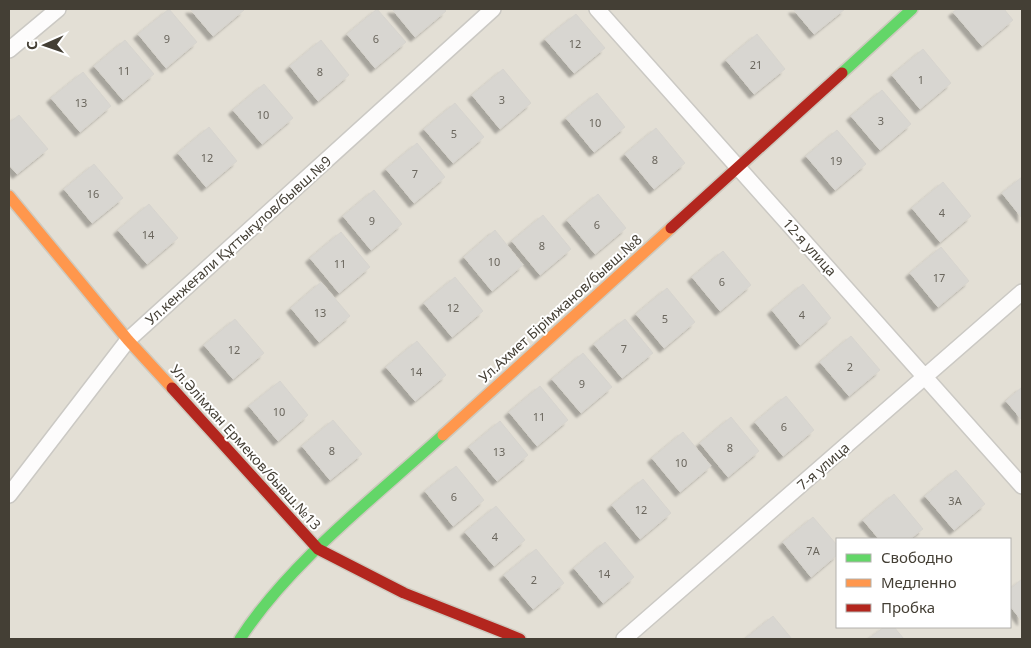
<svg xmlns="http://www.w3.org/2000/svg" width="1031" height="648" font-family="'Noto Sans',sans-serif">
	<defs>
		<filter id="shadow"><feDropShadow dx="-4.5" dy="4.5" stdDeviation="1" flood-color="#0004"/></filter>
	</defs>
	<rect width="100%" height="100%" fill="#efede8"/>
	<path fill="#e3dfd5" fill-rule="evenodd" d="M9,9H1022V639H9ZM837,539H1010V627H837Z"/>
	<path fill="#d8d6d1" stroke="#d7d4ce" filter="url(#shadow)" d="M169,9L197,42L166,68L138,34Z
		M190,9H242L244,10L213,36Z
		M377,9L406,42L375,68L347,34Z
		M392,9H444L446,11L415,37Z
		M793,9H845L814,34Z
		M957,9H1004L1013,20L982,46L953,12Z
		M576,14L605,48L574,73L545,39Z
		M757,34L785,69L754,94L726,60Z
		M125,40L154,74L123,100L94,66Z
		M321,40L349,75L318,101L290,66Z
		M923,49L951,83L920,109L892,75Z
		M503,69L531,103L500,129L472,95Z
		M83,72L111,106L80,132L51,98Z
		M264,84L293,118L262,144L233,110Z
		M882,90L911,124L880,150L851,116Z
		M597,93L625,127L594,152L566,118Z
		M455,103L484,137L453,163L424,129Z
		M19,115L48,149L17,174L9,165V123Z
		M209,127L237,161L206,187L178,153Z
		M656,128L685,163L654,189L625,154Z
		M837,130L866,164L835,190L806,156Z
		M417,143L445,177L414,203L386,169Z
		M94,164L123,198L92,223L64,189Z
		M1022,177V218L1002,193Z
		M943,182L971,216L940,242L912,208Z
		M374,190L402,224L371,250L343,216Z
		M598,194L626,228L595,254L567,220Z
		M149,204L178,238L147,264L118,230Z
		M543,215L571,249L540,275L512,241Z
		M495,230L523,265L492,291L464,257Z
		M341,232L370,267L339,293L310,258Z
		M941,247L969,281L938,307L910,273Z
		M723,251L751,285L720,311L692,277Z
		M455,277L483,311L452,337L424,303Z
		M321,282L350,316L319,342L291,308Z
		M803,284L831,318L800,345L772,310Z
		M667,288L695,322L664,348L636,314Z
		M235,319L264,353L233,379L204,345Z
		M625,319L653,353L622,378L594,344Z
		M851,336L880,370L849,396L820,362Z
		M417,341L446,375L415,401L386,367Z
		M583,353L612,387L581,413L552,379Z
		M280,381L308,415L278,441L249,406Z
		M540,386L568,420L537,446L509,412Z
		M1022,387V420L1006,401Z
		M786,396L814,430L783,456L755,422Z
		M731,417L759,451L728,477L700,443Z
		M333,420L362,454L330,480L302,446Z
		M500,421L528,455L497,481L469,447Z
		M683,432L711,466L680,492L652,458Z
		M456,466L484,500L453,526L425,491Z
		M956,470L985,504L954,530L925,496Z
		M643,479L671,513L640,539L612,505Z
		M894,494L923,529L910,539H879L863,520Z
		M496,506L525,540L494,566L465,532Z
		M813,517L837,545V555L811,577L783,542Z
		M605,542L634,577L603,603L574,568Z
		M536,549L564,583L533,609L504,575Z
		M1022,579V621L1010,606V589Z
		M773,616L792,639H745Z
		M884,627H894L904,639H868Z"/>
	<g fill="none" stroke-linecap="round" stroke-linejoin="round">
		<defs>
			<path id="street" d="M597,9L1022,486
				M9,50L58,9
				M9,495L128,340L493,9
				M624,639L1022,292"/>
			<path id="fast" d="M842,73L912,9
				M240,639C290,562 375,497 443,435"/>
			<path id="slow" d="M9,196L128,340L172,388
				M443,435L671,228"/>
			<path id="jam" d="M671,228L842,73
				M172,388L318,549L404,593L520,639"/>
		</defs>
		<use href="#street" stroke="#cbc9c4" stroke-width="18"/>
		<use href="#fast" stroke="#cecabf" stroke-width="14"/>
		<use href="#slow" stroke="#cecabf" stroke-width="14"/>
		<use href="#jam" stroke="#cecabf" stroke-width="14"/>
		<use href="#street" stroke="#fdfcfc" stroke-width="15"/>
		<use href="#fast" stroke="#63d668" stroke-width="11"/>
		<use href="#slow" stroke="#ff974d" stroke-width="11"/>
		<use href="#jam" stroke="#b3261e" stroke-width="11"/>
	</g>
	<g text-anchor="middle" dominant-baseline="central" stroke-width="4" stroke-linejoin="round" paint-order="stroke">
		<g font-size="11" fill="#6a665d">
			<text x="167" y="38">9</text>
			<text x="376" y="38">6</text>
			<text x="575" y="43">12</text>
			<text x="756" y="64">21</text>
			<text x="124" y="70">11</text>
			<text x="320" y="71">8</text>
			<text x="921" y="79">1</text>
			<text x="502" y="99">3</text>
			<text x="81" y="102">13</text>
			<text x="263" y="114">10</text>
			<text x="881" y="120">3</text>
			<text x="595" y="122">10</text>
			<text x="454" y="133">5</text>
			<text x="207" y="157">12</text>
			<text x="655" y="159">8</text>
			<text x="836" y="160">19</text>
			<text x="415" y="173">7</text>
			<text x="93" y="193">16</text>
			<text x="942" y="212">4</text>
			<text x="372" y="220">9</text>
			<text x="597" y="224">6</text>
			<text x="148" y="234">14</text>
			<text x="542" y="245">8</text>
			<text x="494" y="261">10</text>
			<text x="340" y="263">11</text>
			<text x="939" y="277">17</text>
			<text x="722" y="281">6</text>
			<text x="453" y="307">12</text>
			<text x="320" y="312">13</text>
			<text x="802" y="314">4</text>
			<text x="665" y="318">5</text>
			<text x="624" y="348">7</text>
			<text x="234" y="349">12</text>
			<text x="850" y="366">2</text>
			<text x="416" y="371">14</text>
			<text x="582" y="383">9</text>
			<text x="279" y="411">10</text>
			<text x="539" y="416">11</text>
			<text x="784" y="426">6</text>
			<text x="730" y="447">8</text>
			<text x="332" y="450">8</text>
			<text x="499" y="451">13</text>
			<text x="681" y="462">10</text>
			<text x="454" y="496">6</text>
			<text x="955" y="500">3А</text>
			<text x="641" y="509">12</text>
			<text x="495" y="536">4</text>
			<text x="813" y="550">7А</text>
			<text x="604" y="573">14</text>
			<text x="534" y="579">2</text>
		</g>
		<g font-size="14" fill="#443f35" stroke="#fff">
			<text transform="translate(238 240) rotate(-42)">Ул.кенжеғали Құттығұлов/бывш.№9</text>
			<text transform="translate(810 247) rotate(48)">12-я улица</text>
			<text transform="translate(560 308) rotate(-42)">Ул.Ахмет Бірімжанов/бывш.№8</text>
			<text transform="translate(246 447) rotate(48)">Ул.Әлімхан Ермеков/бывш.№13</text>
			<text transform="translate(823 466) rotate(-41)">7-я улица</text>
		</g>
	</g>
	<rect width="1031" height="648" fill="none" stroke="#443f35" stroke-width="20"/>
	<rect x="836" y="538" width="175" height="90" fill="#ffffff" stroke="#b4b2ae"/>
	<rect x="846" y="554" width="25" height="8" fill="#63d668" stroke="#b4b2ae"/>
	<text x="881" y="563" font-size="15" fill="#443f35">Свободно</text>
	<rect x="846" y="579" width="25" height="8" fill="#ff974d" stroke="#b4b2ae"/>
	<text x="881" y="588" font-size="15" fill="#443f35">Медленно</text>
	<rect x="846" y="604" width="25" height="8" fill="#b3261e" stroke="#b4b2ae"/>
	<text x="881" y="613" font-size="15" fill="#443f35">Пробка</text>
	<g transform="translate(45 45) rotate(268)" stroke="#ffffff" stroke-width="4" paint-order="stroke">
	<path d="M0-4L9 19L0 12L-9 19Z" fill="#443f35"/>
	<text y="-8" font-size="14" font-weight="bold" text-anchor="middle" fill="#443f35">С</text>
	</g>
</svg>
